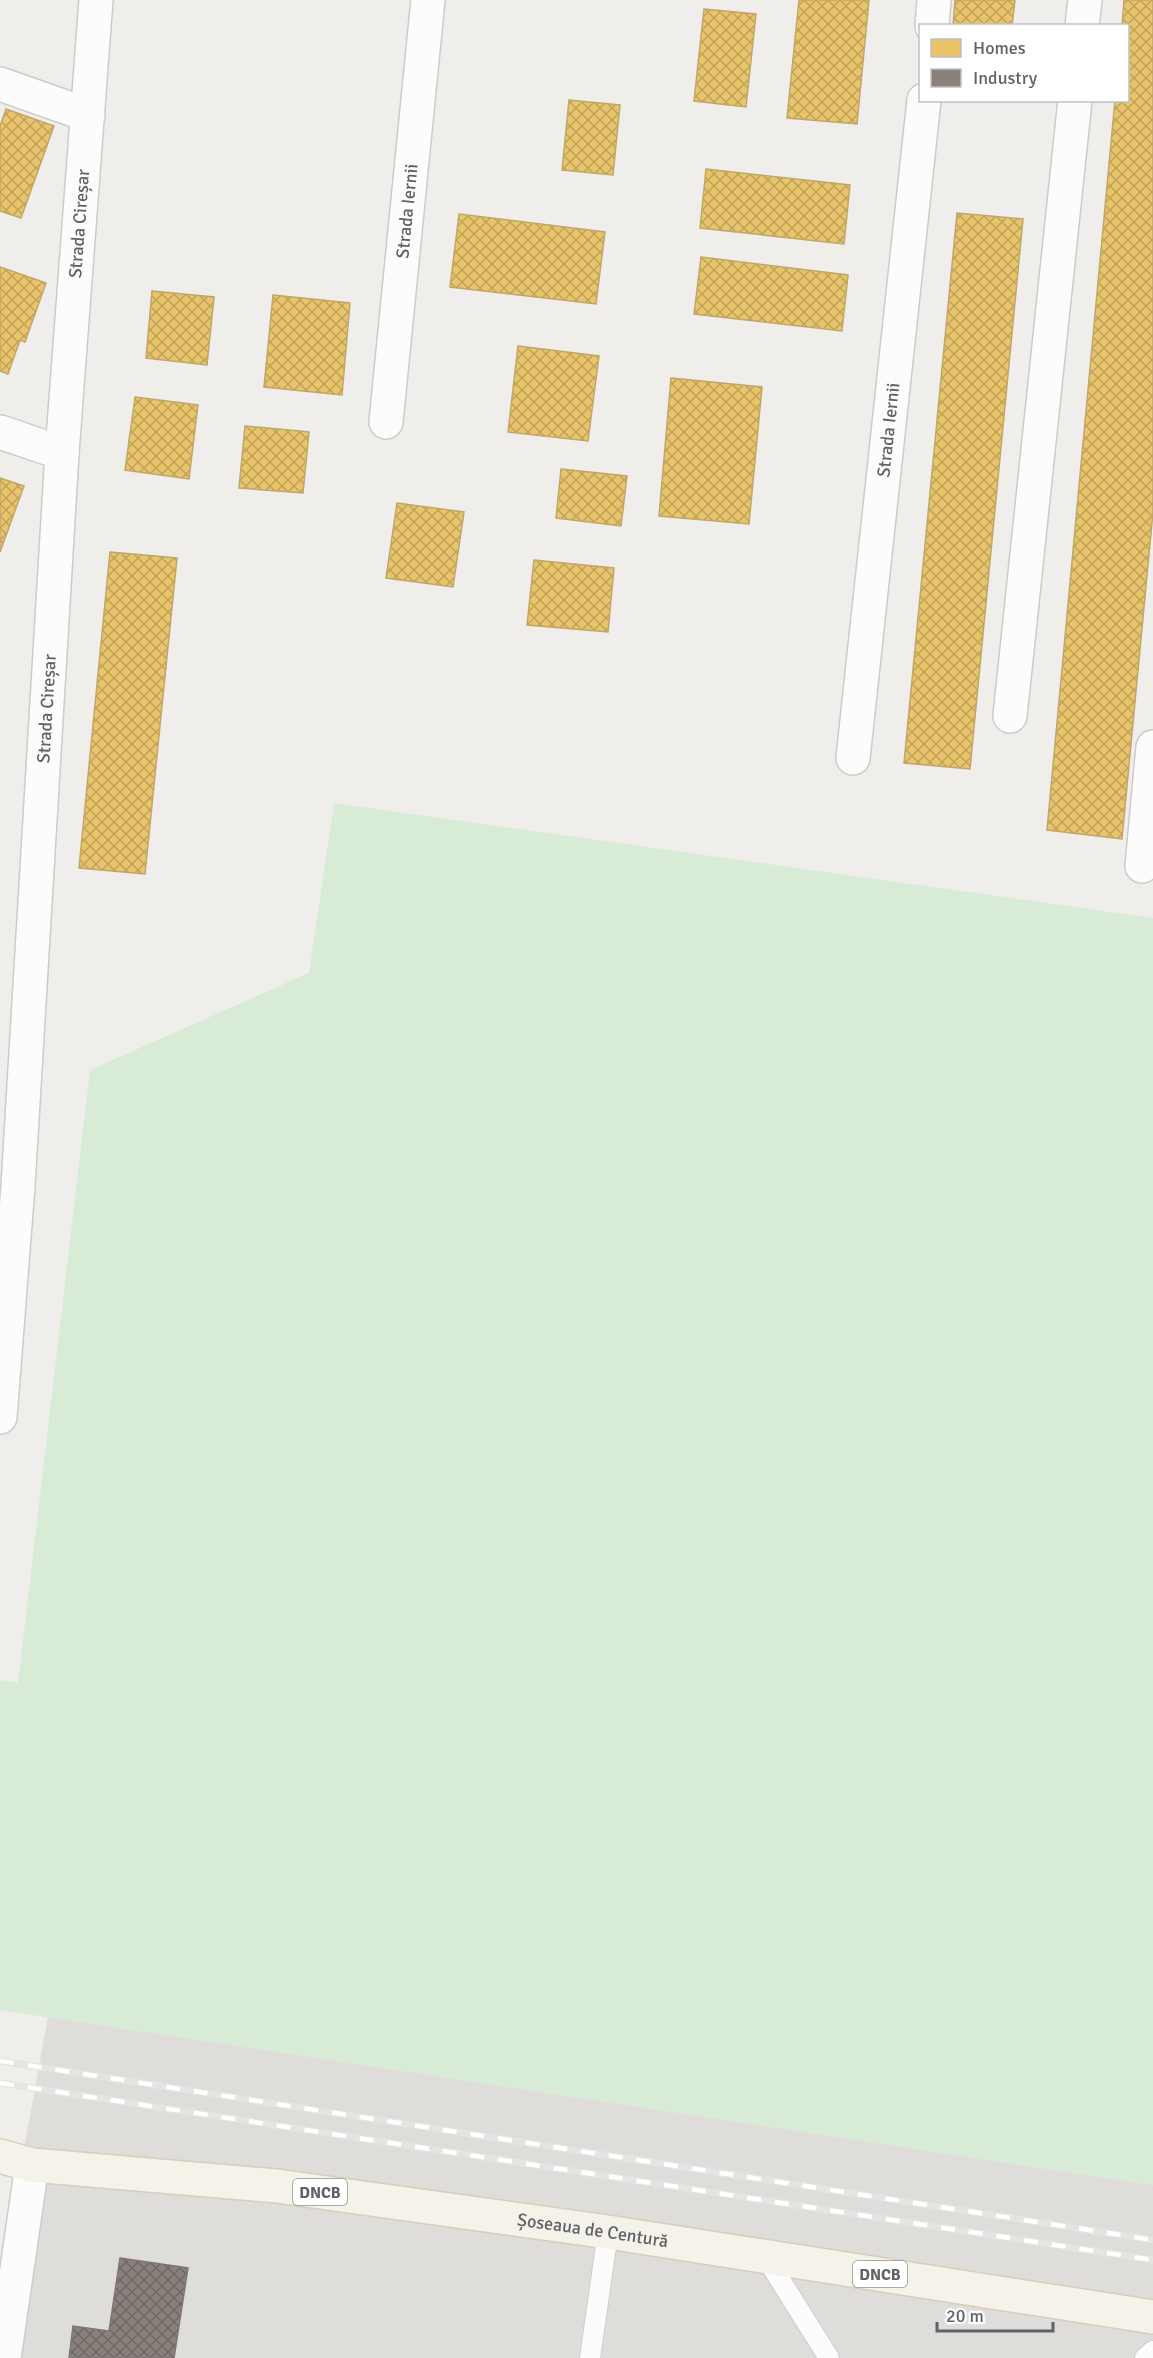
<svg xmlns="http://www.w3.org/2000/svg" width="1153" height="2358" viewBox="0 0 1153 2358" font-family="Signika,sans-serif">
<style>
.industrial{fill:#dfddda}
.green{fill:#d8ebd6}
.homes{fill:url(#homes-cross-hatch);stroke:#c0a769;stroke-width:1.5}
.industry{fill:url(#industry-cross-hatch);stroke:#7d7876;stroke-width:1.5}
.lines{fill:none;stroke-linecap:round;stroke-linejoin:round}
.lane-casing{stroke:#cbcccc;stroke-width:22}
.street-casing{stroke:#cbcccc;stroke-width:36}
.primary-casing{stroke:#d7ceb8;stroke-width:36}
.lane{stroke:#fdfcfc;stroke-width:20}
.street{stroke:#fdfcfc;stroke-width:33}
.primary{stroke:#f4f2e9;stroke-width:33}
.rail-casing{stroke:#e4e4e4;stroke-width:7}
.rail{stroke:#fff;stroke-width:4.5;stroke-dasharray:14;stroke-linecap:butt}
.labels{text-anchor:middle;stroke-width:6;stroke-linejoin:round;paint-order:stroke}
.shield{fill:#fff;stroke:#8f9295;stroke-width:1.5}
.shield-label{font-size:16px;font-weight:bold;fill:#5f6368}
.street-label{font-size:18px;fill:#5f6368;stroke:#fff}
</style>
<defs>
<pattern id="homes-cross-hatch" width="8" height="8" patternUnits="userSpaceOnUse" patternTransform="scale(1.5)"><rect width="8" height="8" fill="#e9c46a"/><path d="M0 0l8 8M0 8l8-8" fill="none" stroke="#c0a35b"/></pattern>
<pattern id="industry-cross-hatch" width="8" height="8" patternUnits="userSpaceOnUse" patternTransform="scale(1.5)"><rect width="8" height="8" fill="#8a817c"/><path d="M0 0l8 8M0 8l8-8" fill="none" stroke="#6e6865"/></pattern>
</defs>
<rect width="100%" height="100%" fill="#efeeea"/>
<polygon class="industrial" points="48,2017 1153,2185 1153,2358 0,2358 0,2279"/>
<polygon class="green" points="334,803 1153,918 1153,2185 0,2010 0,1680 18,1683 90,1070 309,973"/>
<g class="homes">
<polygon points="799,0 869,0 857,124 787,118"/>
<polygon points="955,0 1015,0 1012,26 953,26"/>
<polygon points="1124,0 1153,0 1153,512 1122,839 1047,830 1115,100 1128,100 1128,26 1122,26"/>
<polygon points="704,9 756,14 746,107 694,101"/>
<polygon points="569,100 620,105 613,175 562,170"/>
<polygon points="6,109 54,126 21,218 0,211 0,126"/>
<polygon points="706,169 850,185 844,244 700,228"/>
<polygon points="957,213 1023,219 970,769 904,763"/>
<polygon points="459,214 605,232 596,304 450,287"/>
<polygon points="701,257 848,275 842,331 694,314"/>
<polygon points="0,267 46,283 25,342 20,340 8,374 0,371"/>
<polygon points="152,291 214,297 207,365 146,358"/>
<polygon points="273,295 350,303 342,395 264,387"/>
<polygon points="518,346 599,356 588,441 508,432"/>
<polygon points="671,378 762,387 749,524 659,516"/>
<polygon points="135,397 198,405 189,479 125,470"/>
<polygon points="245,426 309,432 303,493 239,488"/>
<polygon points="561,469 627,476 621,526 556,518"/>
<polygon points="0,478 24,486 0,552"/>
<polygon points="397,503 464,512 453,587 386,578"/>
<polygon points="110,552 177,558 145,874 79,868"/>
<polygon points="534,560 614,568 608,632 527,625"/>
</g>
<polygon class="industry" points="120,2258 188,2268 174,2358 69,2358 73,2326 109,2331"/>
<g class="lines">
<g class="lane-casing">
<g id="lane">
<polyline points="765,2256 829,2358"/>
<polyline points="590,2358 608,2232"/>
<polyline points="1145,2358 1153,2351"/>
</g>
</g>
<g class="street-casing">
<g id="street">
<polyline points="932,26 934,0"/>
<polyline points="1082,26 1085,0"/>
<polyline points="0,84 88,115"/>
<path id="s1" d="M386,422L428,0"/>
<polyline points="0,432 62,453"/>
<polyline points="1010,716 1075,100"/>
<path id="s2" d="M853,758L924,100"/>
<polyline points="1142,866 1153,747"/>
<path id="s3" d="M0,1417L18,1186L62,453L96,0"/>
<polyline points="4,2358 32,2165"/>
</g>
</g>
<g class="primary-casing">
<g id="primary">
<path id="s4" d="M0,2156L32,2165L277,2186L608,2232L1153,2317"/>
</g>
</g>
<use href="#lane" class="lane"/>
<use href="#street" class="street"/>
<use href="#primary" class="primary"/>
<g class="rail-casing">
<g id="rail">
<polyline points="0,2061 1153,2240"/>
<polyline points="0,2083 1153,2260"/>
</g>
</g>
<use href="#rail" class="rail"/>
</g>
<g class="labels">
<g class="shield">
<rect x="293" y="2179" width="54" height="26" rx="4.5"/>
<rect x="853" y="2261" width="54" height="26" rx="4.5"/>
</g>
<g class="shield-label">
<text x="320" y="2198">DNCB</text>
<text x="880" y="2280">DNCB</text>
</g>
<g class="street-label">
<text dy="6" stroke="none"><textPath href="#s1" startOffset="212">Strada Iernii</textPath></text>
<text dy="6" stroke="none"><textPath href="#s3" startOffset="1196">Strada Cireșar</textPath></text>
<text dy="6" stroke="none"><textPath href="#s2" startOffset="330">Strada Iernii</textPath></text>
<text dy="6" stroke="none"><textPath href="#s3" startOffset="710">Strada Cireșar</textPath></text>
<text dy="6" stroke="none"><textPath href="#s4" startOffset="598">Șoseaua de Centură</textPath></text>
</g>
</g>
<rect x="919" y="24" width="210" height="78" fill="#ffffff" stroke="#bfc1c3" stroke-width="1.5"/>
<rect x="931" y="39" width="30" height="18" fill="#e9c46a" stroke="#bfc1c3" stroke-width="1.5"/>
<text x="973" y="54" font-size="18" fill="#5f6368">Homes</text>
<rect x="931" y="69" width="30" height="18" fill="#8a817c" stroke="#bfc1c3" stroke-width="1.5"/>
<text x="973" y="84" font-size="18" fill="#5f6368">Industry</text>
<path d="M937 2322v9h116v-9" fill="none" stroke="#5f6368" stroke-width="3"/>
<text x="946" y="2322" font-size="18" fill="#5f6368" stroke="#ffffff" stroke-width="4.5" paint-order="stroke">20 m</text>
</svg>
